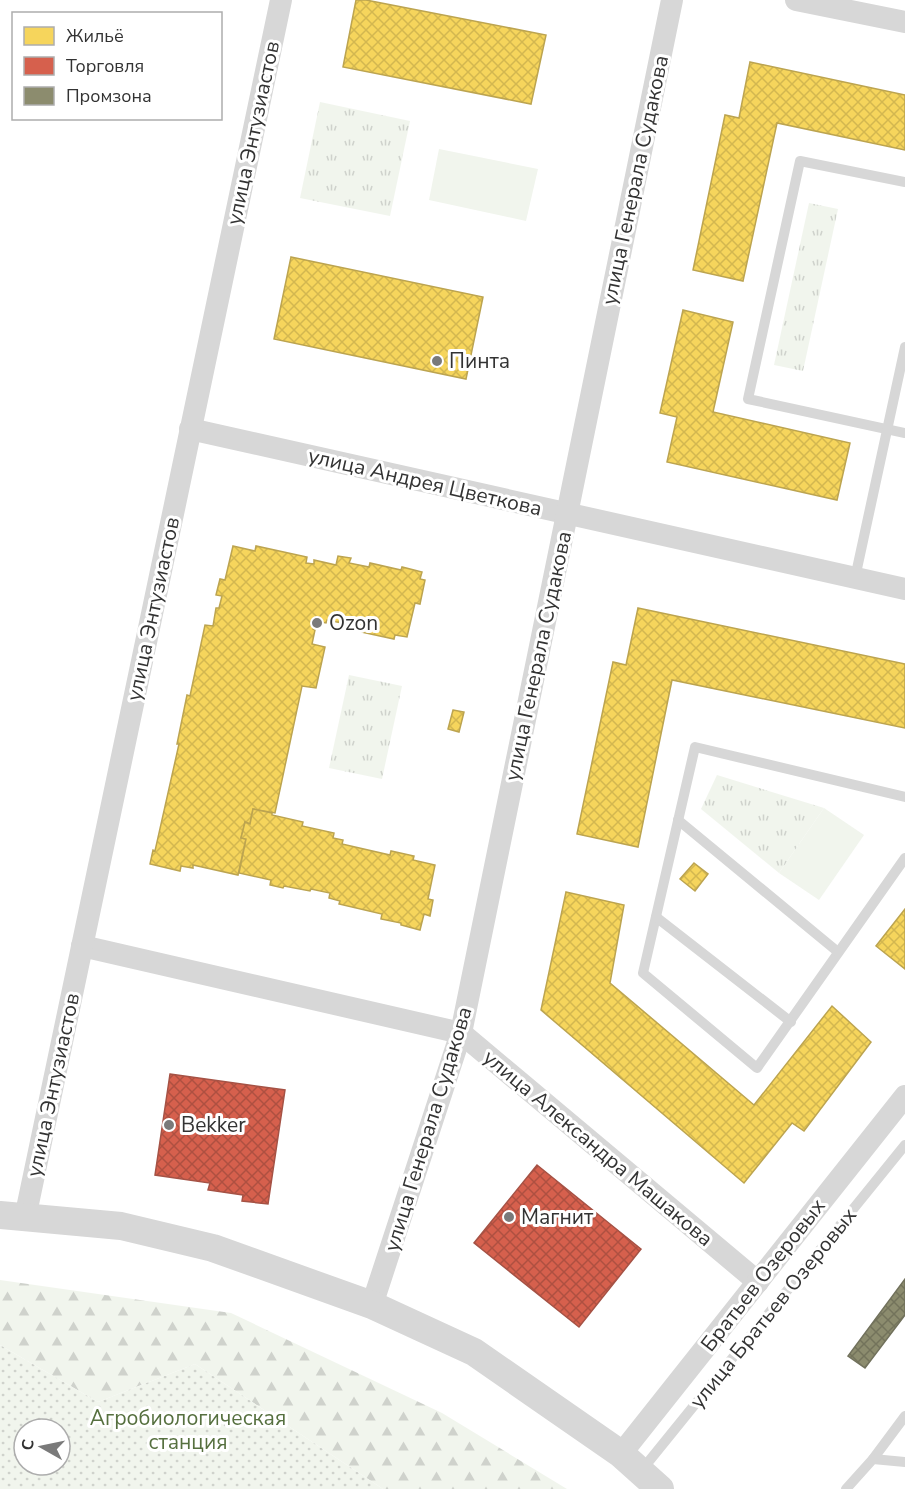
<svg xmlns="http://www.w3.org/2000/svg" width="905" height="1489" viewBox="0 0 905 1489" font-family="'Nunito Sans',sans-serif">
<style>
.grass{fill:#f1f5ed}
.forest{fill:url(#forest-firs)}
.park{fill:url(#park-tufts)}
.garden{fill:url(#garden-dots);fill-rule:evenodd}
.homes{fill:url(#homes-cross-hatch);stroke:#bca450;stroke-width:1.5}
.shops{fill:url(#shops-cross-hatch);stroke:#a55245;stroke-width:1.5}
.industry{fill:url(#industry-cross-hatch);stroke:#71715c;stroke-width:1.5}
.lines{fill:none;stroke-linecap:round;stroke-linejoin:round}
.service{stroke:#d7d7d7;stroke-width:10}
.minor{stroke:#d7d7d7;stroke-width:22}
.tertiary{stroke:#d7d7d7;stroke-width:28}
.poi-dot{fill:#7a7a7a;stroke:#fff;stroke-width:2}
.labels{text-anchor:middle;stroke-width:6;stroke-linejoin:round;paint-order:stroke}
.street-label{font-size:21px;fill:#333;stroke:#fff}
.poi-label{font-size:21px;fill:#333;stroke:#fff;text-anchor:start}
.park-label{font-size:21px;fill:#56703f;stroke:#fff}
</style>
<defs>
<pattern id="forest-firs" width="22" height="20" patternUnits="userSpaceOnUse" patternTransform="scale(1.5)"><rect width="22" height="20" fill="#f1f5ed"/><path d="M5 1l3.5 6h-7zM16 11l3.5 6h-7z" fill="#cfd2cc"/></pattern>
<pattern id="park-tufts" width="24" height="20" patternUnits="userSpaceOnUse" patternTransform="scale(1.5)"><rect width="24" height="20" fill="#f1f5ed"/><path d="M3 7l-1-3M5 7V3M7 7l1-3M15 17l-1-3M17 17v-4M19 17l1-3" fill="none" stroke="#cfd2cc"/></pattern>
<pattern id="garden-dots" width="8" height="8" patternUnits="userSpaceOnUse" patternTransform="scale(1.5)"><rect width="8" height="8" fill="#f1f5ed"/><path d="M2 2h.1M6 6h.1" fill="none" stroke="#cfd2cc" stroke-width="1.8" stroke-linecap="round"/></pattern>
<pattern id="homes-cross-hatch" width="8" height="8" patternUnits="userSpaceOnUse" patternTransform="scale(1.5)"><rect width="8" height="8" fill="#f6d55c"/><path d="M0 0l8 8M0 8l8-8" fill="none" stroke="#d3b750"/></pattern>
<pattern id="shops-cross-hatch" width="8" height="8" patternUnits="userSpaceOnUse" patternTransform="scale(1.5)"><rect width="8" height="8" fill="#d6604d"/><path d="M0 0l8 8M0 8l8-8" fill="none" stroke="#ae5041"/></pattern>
<pattern id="industry-cross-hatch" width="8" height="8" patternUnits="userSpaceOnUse" patternTransform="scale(1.5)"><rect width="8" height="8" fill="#8c8c6e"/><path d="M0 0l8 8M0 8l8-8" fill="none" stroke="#73735b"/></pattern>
</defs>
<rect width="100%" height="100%" fill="#fff"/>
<g class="grass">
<polygon points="439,149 538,169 526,221 429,200"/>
<polygon points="824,808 864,835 819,900 779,873"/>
</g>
<polygon class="forest" points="0,1280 231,1313 442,1413 567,1489 383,1489 195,1364 98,1402 0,1345"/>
<g class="park">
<polygon points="320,102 410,121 390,216 300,198"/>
<polygon points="809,203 838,209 803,371 774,365"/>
<polygon points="349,675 402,686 382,779 329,768"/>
<polygon points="717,775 824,808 779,873 701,809"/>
</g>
<path class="garden" d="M0,1345L98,1402L195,1364L383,1489H0ZM24,1429H60V1465H24Z"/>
<g class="homes">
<polygon points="356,0 366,0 546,35 531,104 343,67"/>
<polygon points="750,62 905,95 905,150 777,123 743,281 693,270 725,115 739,118"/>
<polygon points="291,257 483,297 466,379 274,339"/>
<polygon points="683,310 733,322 713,412 850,443 837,500 667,462 677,417 660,413"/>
<polygon points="233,546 255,551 256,546 307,557 306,563 314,564 314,560 336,565 338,556 351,558 349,563 369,567 370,563 401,570 402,567 422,572 420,579 425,580 420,604 415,603 407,637 395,635 394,639 361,632 362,627 327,620 326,623 315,621 313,629 315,630 312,644 325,647 316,688 302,686 275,813 253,809 250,824 245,822 241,838 246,839 238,875 193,865 193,868 181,866 180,871 150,864 153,850 155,851 179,744 177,744 187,695 190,696 205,625 213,626 216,608 219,608 222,596 216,595 220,579 225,580"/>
<polygon points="638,608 905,664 905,728 672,680 638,847 577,834 613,662 626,665"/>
<polygon points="453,710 464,712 459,732 448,729"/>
<polygon points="253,809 272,813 272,815 303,822 302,826 334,833 333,838 343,840 342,844 390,855 391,851 414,856 413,860 435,865 428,899 433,900 430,916 424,914 420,930 401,925 401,923 381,919 382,914 339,904 340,901 329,898 330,893 311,889 310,891 284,886 283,888 270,885 271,880 239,873 246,839 241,838 245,822 250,824"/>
<polygon points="694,863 708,874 695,891 680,879"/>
<polygon points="566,892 624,905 610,983 754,1105 832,1006 871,1042 804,1131 792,1123 744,1183 541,1010"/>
<polygon points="905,909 905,969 876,946"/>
</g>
<g class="shops">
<polygon points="170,1074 285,1090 268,1204 242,1201 243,1195 208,1190 210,1183 155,1175"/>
<polygon points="537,1165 641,1249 579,1327 474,1243"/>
</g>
<polygon class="industry" points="905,1279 905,1315 865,1368 848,1356"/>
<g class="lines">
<g class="service">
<polyline points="905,182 800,161 748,399 905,433"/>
<polyline points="855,578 905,347"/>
<polyline points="905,797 695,747 643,973 757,1068 905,858"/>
<polyline points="678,820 838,952"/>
<polyline points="656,917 791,1022"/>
<polyline points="873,1459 905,1416"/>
<polyline points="641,1471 905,1145"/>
<polyline points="846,1489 873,1459 905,1462"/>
</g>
<g class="minor">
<polyline points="796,0 905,22"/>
<polyline points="190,429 905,589"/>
<polyline points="82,946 461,1033 758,1282"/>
<polyline points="25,1218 281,0"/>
<polyline points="372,1305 461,1033 672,0"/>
<polyline points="621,1454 905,1096"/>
</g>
<polyline class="tertiary" points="0,1215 121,1226 213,1248 372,1305 474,1352 621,1454 660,1489"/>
</g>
<g class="poi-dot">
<circle cx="437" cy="361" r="6"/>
<circle cx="317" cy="623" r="6"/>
<circle cx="169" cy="1125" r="6"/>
<circle cx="509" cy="1217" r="6"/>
</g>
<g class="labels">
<g class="street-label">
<text transform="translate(253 133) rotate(-78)" y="7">улица Энтузиастов</text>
<text transform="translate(635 180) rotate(-78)" y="7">улица Генерала Судакова</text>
<text transform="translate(425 482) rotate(13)" y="7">улица Андрея Цветкова</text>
<text transform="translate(153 609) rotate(-78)" y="7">улица Энтузиастов</text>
<text transform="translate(538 656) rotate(-78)" y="7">улица Генерала Судакова</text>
<text transform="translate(53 1085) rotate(-78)" y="7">улица Энтузиастов</text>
<text transform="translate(428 1129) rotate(-73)" y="7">улица Генерала Судакова</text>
<text transform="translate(598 1148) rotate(40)" y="7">улица Александра Машакова</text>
<text transform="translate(763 1275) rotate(-52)" y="7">Братьев Озеровых</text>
<text transform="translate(773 1308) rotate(-51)" y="7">улица Братьев Озеровых</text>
</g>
<g class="poi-label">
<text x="449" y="368">Пинта</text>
<text x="329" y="630">Ozon</text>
<text x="181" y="1132">Bekker</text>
<text x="521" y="1224">Магнит</text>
</g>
<g class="park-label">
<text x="188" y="1425">Агробиологическая<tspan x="188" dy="24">станция</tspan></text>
</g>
</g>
<rect x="12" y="12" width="210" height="108" fill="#ffffff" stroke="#adadad" stroke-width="1.5"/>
<rect x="24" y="27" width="30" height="18" fill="#f6d55c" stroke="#adadad" stroke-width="1.5"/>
<text x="66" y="42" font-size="18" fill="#333333">Жильё</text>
<rect x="24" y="57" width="30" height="18" fill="#d6604d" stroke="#adadad" stroke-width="1.5"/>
<text x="66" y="72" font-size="18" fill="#333333">Торговля</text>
<rect x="24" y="87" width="30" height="18" fill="#8c8c6e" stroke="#adadad" stroke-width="1.5"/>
<text x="66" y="102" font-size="18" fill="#333333">Промзона</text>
<g transform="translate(42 1447) rotate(279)"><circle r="28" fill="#ffffff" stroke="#adadad" stroke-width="1.5"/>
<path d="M0-4.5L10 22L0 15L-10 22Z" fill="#7a7a7a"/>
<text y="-9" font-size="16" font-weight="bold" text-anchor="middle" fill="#333333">С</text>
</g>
</svg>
